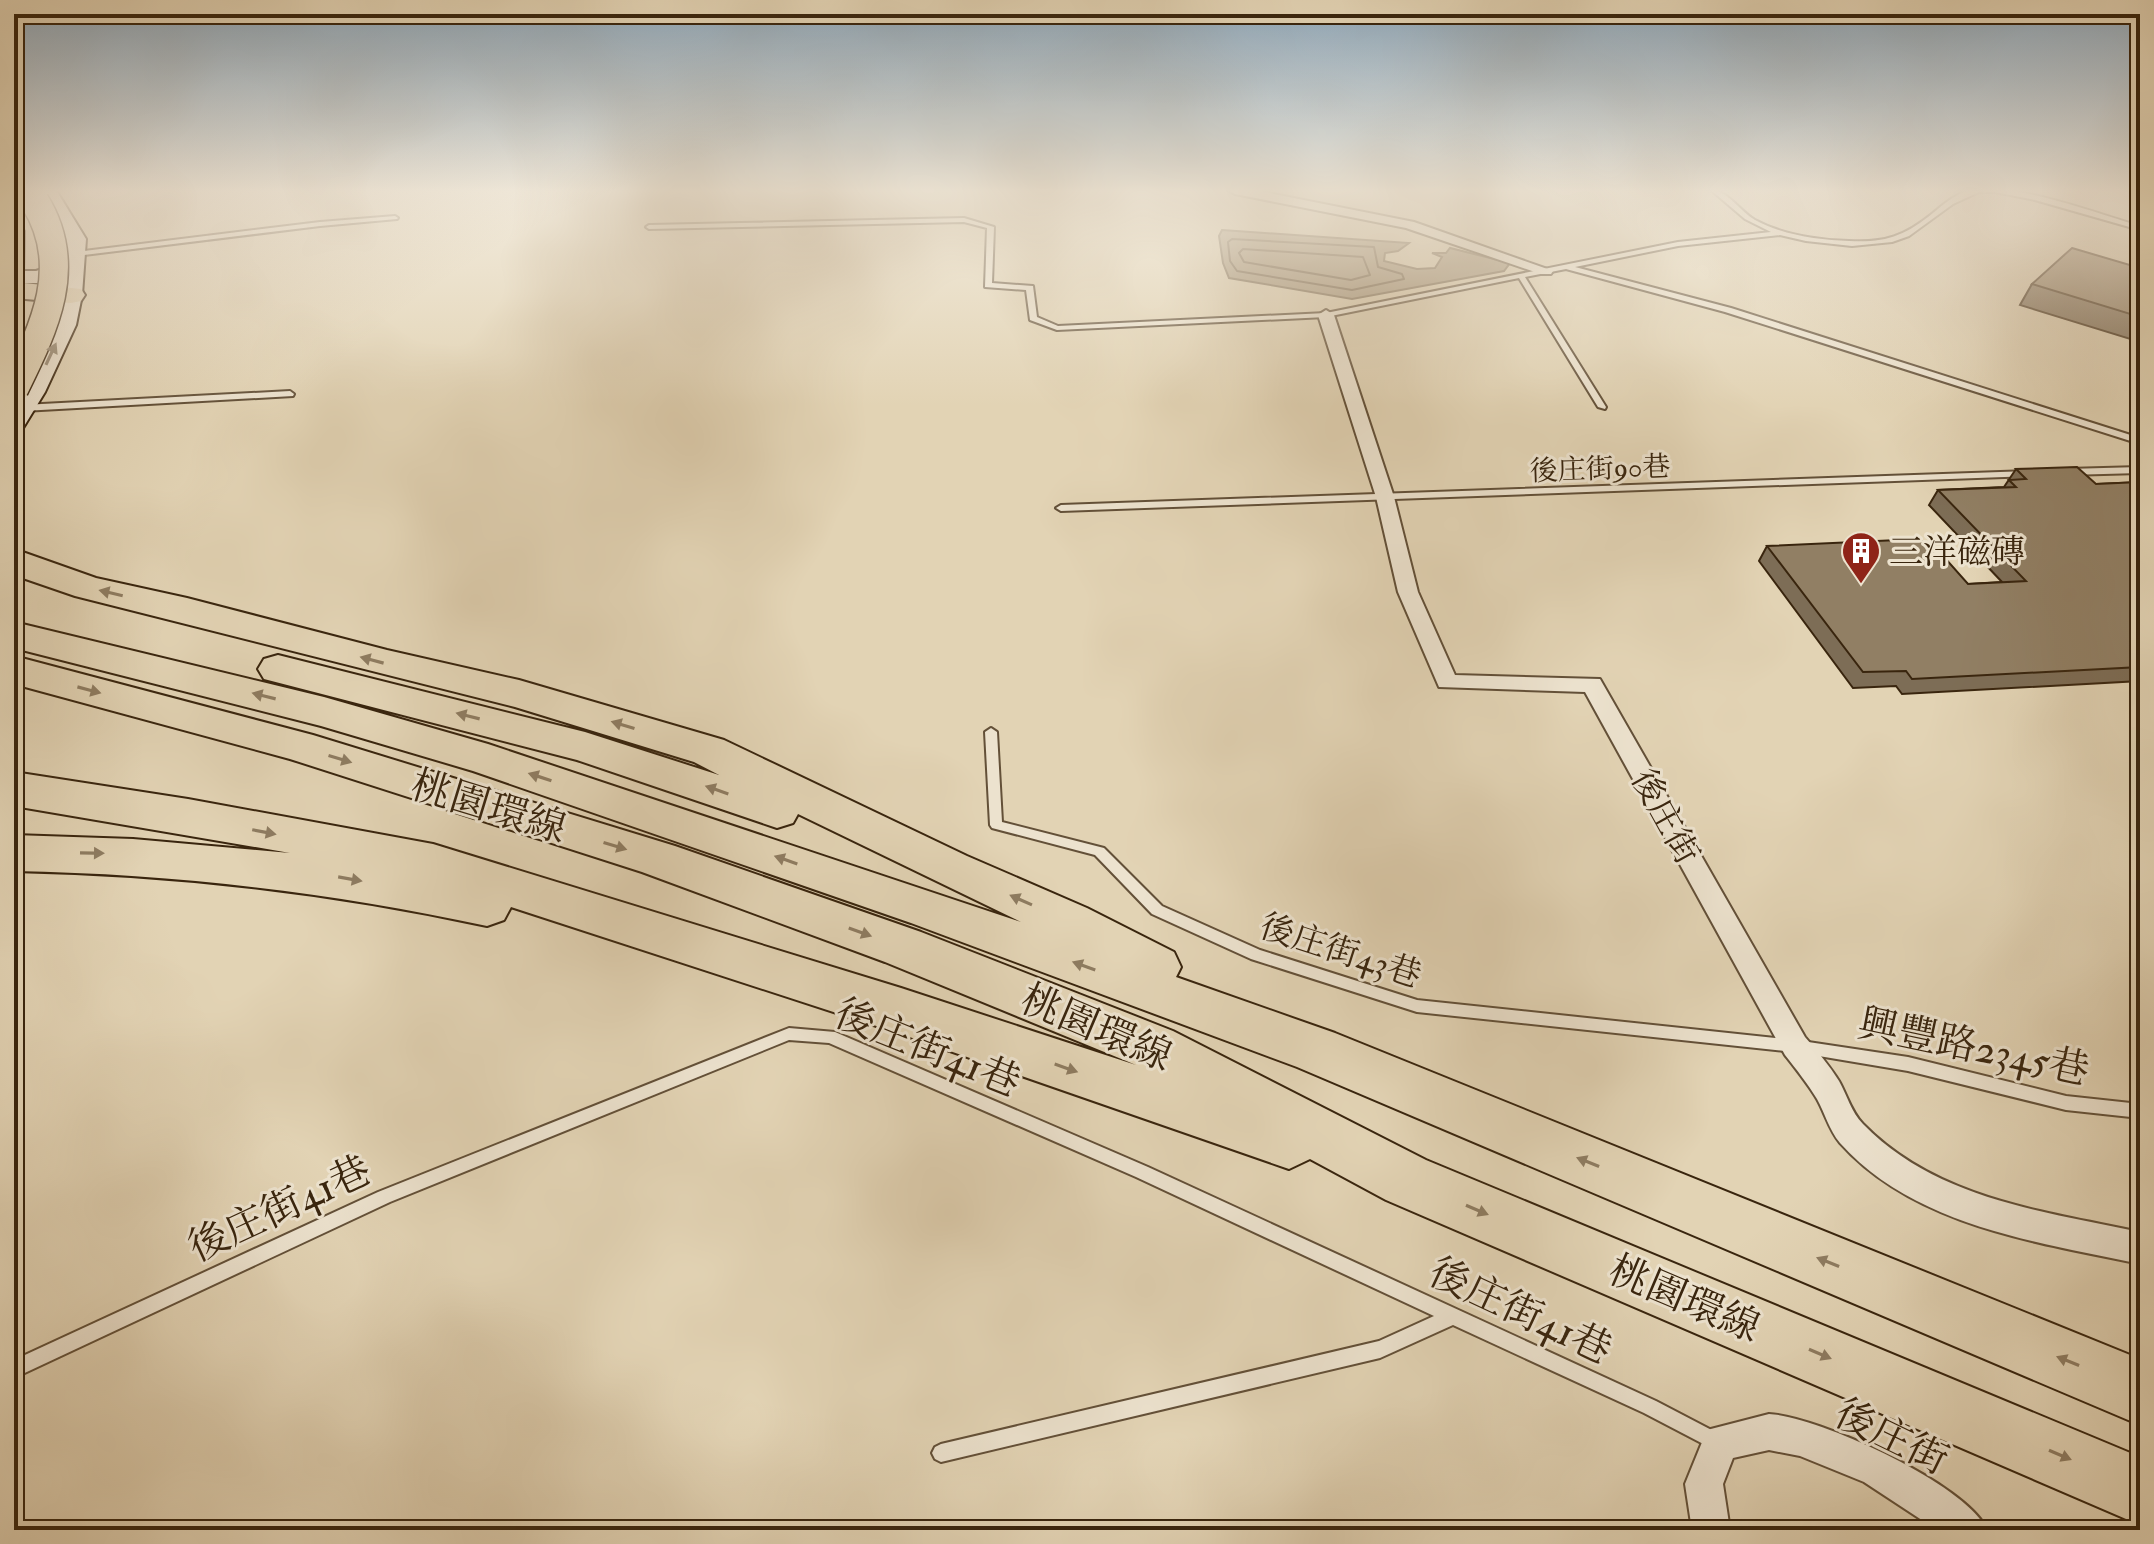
<svg xmlns="http://www.w3.org/2000/svg" width="2154" height="1544" viewBox="0 0 2154 1544" font-family="'IM FELL Double Pica','Noto Serif TC',serif">
<style>
.water{fill:#a9987c;stroke:#7c6a50;stroke-width:2}
.lines{fill:none;stroke-linecap:round;stroke-linejoin:round}
.shore{stroke:#715e45;stroke-width:2}
.lane-casing{stroke:#635038;stroke-width:4}
.street-casing{stroke:#635038;stroke-width:4}
.secondary-casing{stroke:#39250e;stroke-width:4}
.highway-casing{stroke:#39250e;stroke-width:4}
.lane{fill:#ece2ce;fill-rule:evenodd}
.street{fill:#ece2ce;fill-rule:evenodd}
.secondary{fill:#ece2ce;fill-rule:evenodd}
.highway{fill:#e2d3b4;fill-rule:evenodd}
.highway-bridge-casing{stroke:#39250e;stroke-width:31;stroke-linecap:butt}
.highway-bridge{stroke:#e2d3b4;stroke-width:28}
.wall{fill:#7d6d56;stroke:#39250e;stroke-width:2}
.building{fill:#917f64;stroke:#39250e;stroke-width:2}
.oneway{fill:#92846e}
.oneway2{fill:#8e7c61}
.labels{text-anchor:middle;stroke-width:6;stroke-linejoin:round;paint-order:stroke}
.far-street-label{font-size:28px;fill:#39250e;stroke:#ece2ce}
.poi-label{font-size:34px;fill:#39250e;stroke:#ece2ce;text-anchor:start}
.street-label{font-size:34px;fill:#39250e;stroke:#ece2ce}
.near-street-label{font-size:40px;fill:#39250e;stroke:#ece2ce}
</style>
<rect width="100%" height="100%" fill="#e2d3b4"/>
<filter id="stains"><feTurbulence type="fractalNoise" baseFrequency=".0025" numOctaves="4"/><feColorMatrix values="0 0 0 0 .2 0 0 0 0 .09 0 0 0 0 .02 0 0 0 .5 -.17"/></filter>
<radialGradient id="worn" r=".72"><stop offset=".6" stop-color="#630" stop-opacity="0"/><stop offset="1" stop-color="#630" stop-opacity=".3"/></radialGradient>
<polygon class="water" points="1222,230 1409,243 1398,251 1385,253 1384,261 1417,269 1435,268 1442,257 1432,253 1446,253 1450,248 1510,263 1504,271 1352,299 1229,278 1223,263 1219,236"/>
<g class="lines">
<g class="shore">
<polygon points="1232,239 1374,247 1378,267 1402,274 1404,279 1352,290 1237,271 1230,261 1228,242"/>
<polygon points="1243,249 1363,257 1370,275 1351,280 1244,262 1239,253"/>
</g>
<g class="lane-casing">
<g id="lane">
<path d="M1711,190C1727,190 1741,212 1755,220C1783,235 1818,240 1849,241C1885,243 1905,236 1933,213C1943,205 1955,194 1968,191C2010,180 2097,214 2140,226V230L2035,200L1995,192H1979L1953,204L1909,236L1892,242L1852,246L1806,241L1780,235L1678,246L1575,267L1731,308L2140,438V444L1725,312L1566,269L1525,277L1606,407L1605,409L1598,407L1519,278L1326,317L1057,330L1030,320L1026,290L985,287L987,228L964,222L649,229L646,227L649,225L964,218L994,227L992,283L1033,286L1037,317L1058,326L1326,313L1678,242L1771,232L1745,219Z"/>
<polygon points="395,216 398,218 397,219 320,226 76,256 72,254 76,252 320,222"/>
<polygon points="290,391 294,394 293,396 23,411 19,408 23,405"/>
<polygon points="2140,467 2140,473 2067,475 2062,472 2067,469"/>
<polygon points="2029,471 2034,474 2032,476 1061,511 1056,508 1061,505"/>
<polygon points="991,728 997,732 1002,822 1104,848 1162,906 1260,950 1417,1000 1795,1040 1908,1057 2066,1096 2140,1104 2140,1118 2066,1110 1908,1071 1795,1052 1417,1012 1251,959 1152,914 1095,855 992,828 990,825 985,732"/>
<polygon points="789,1028 835,1032 1148,1167 1656,1401 1723,1436 1726,1442 1723,1448 1717,1451 1711,1448 1644,1413 1453,1325 1380,1358 941,1462 935,1459 932,1453 935,1447 941,1444 1379,1341 1434,1316 1136,1177 829,1043 789,1040 390,1202 14,1378 14,1360 378,1192"/>
</g>
</g>
<g class="street-casing">
<g id="street">
<polygon points="1228,190 1254,190 1414,222 1553,271 1551,274 1541,274 1406,228 1235,194"/>
<path d="M1326,310L1334,315L1394,497L1418,592L1455,675L1600,679L1805,1037C1817,1051 1829,1065 1839,1081C1847,1095 1851,1112 1863,1124C1936,1199 2042,1211 2140,1232V1264C2037,1242 1914,1226 1840,1143C1829,1130 1825,1113 1817,1099C1808,1084 1796,1069 1785,1055L1585,692L1439,687L1398,592L1376,497L1318,315Z"/>
<path d="M1769,1414C1818,1416 1968,1485 1987,1530H1937L1864,1482L1800,1456L1769,1450L1733,1458L1723,1484L1730,1530H1692L1685,1484L1707,1430Z"/>
</g>
</g>
<g class="secondary-casing">
<polygon id="secondary" points="38,190 56,190 86,239 82,295 76,325 45,392 23,428 14,430 14,403 54,325 62,276 38,283 14,283 14,225 24,231 23,271 36,271 64,262 66,239"/>
</g>
<g class="highway-casing">
<g id="highway">
<polygon points="14,282 81,289 85,295 81,301 71,303 14,298"/>
<polygon points="14,549 96,578 187,598 387,650 519,680 724,740 967,856 1087,908 1174,952 1181,967 1176,977 1335,1033 2140,1359 2140,1425 1297,1067 911,923 473,771 321,726 14,648 14,622 324,697 488,744 1021,922 798,814 793,823 777,828 577,760 264,679 258,669 264,659 278,655 585,732 719,775 694,762 515,707 75,596 14,575"/>
<path d="M14,656L313,735L675,846L921,932L1173,1031L1426,1160L2140,1457V1525L1386,1200L1310,1159L1289,1169L901,1034L511,907L504,920L487,926C330,892 174,874 14,871V835L133,839L290,853L14,806V772L188,799L433,844L901,988L1136,1065L885,962L642,872L290,759L14,684Z"/>
</g>
</g>
<use href="#lane" class="lane"/>
<use href="#street" class="street"/>
<use href="#secondary" class="secondary"/>
<use href="#highway" class="highway"/>
<g class="highway-bridge-casing">
<path id="highway-bridge" d="M14,389C44,328 75,266 35,202"/>
</g>
<use href="#highway-bridge" class="highway-bridge"/>
</g>
<g class="wall">
<polygon points="2140,268 2140,342 2020,305 2032,284"/>
<polygon points="2016,469 2096,484 2140,482 2140,681 1902,694 1896,686 1853,688 1759,561 1767,546 1938,559 1968,584 2002,582 1929,505 1938,490 2004,487"/>
</g>
<g class="building">
<polygon points="2072,248 2140,268 2140,317 2032,284"/>
<polygon points="2077,467 2096,484 2140,482 2140,667 1912,679 1906,671 1863,672 1767,546 1920,539 1938,559 1945,558 1968,584 2026,581 1938,490 2016,487 2009,480 2026,479 2016,469"/>
</g>
<defs><path id="oneway-solid" d="M-6-.8H1V-3.2L6.5 0L1 3.2V.8H-6Z" transform="scale(2)"/></defs>
<use class="oneway" href="#oneway-solid" transform="translate(51 354) rotate(-65)"/>
<g class="oneway2">
<use href="#oneway-solid" transform="translate(111 593) rotate(-167)"/>
<use href="#oneway-solid" transform="translate(372 660) rotate(-165)"/>
<use href="#oneway-solid" transform="translate(89 690) rotate(15)"/>
<use href="#oneway-solid" transform="translate(264 696) rotate(-166)"/>
<use href="#oneway-solid" transform="translate(468 716) rotate(-166)"/>
<use href="#oneway-solid" transform="translate(623 725) rotate(-163)"/>
<use href="#oneway-solid" transform="translate(340 759) rotate(17)"/>
<use href="#oneway-solid" transform="translate(540 777) rotate(-162)"/>
<use href="#oneway-solid" transform="translate(717 790) rotate(-161)"/>
<use href="#oneway-solid" transform="translate(264 832) rotate(11)"/>
<use href="#oneway-solid" transform="translate(615 846) rotate(17)"/>
<use href="#oneway-solid" transform="translate(92 853) rotate(1)"/>
<use href="#oneway-solid" transform="translate(786 860) rotate(-161)"/>
<use href="#oneway-solid" transform="translate(350 879) rotate(10)"/>
<use href="#oneway-solid" transform="translate(1021 900) rotate(-156)"/>
<use href="#oneway-solid" transform="translate(860 932) rotate(20)"/>
<use href="#oneway-solid" transform="translate(1084 966) rotate(-160)"/>
<use href="#oneway-solid" transform="translate(1066 1068) rotate(19)"/>
<use href="#oneway-solid" transform="translate(1588 1162) rotate(-158)"/>
<use href="#oneway-solid" transform="translate(1477 1210) rotate(23)"/>
<use href="#oneway-solid" transform="translate(1828 1262) rotate(-158)"/>
<use href="#oneway-solid" transform="translate(1820 1354) rotate(23)"/>
<use href="#oneway-solid" transform="translate(2068 1361) rotate(-158)"/>
<use href="#oneway-solid" transform="translate(2060 1455) rotate(23)"/>
</g>
<linearGradient id="sky" x2="0" y2="1"><stop stop-color="#8fa9bd"/><stop offset="0.47" stop-color="#f2ebdd"/><stop offset="1" stop-color="#f2ebdd" stop-opacity="0"/></linearGradient>
<rect width="2154" height="406" fill="url(#sky)"/>
<defs>
<g id="building-pin" transform="scale(2)"><path d="M0 17L-7.5 6A9.5 9.5 0 1 1 7.5 6Z" fill="#8f2418" stroke="#ece2ce"/><path d="M-4-6H4V6H1V3H-1V6H-4ZM-2.5-4.3h1.7v1.8h-1.7ZM.8-4.3h1.7v1.8H.8ZM-2.5-1h1.7V.8h-1.7ZM.8-1h1.7V.8H.8Z" fill="#fff"/></g>
</defs>
<g fill-rule="evenodd">
<use href="#building-pin" x="1861" y="551"/>
</g>
<g class="labels">
<g class="far-street-label">
<text transform="translate(1600 468) rotate(-2)" y="10">後庄街90巷</text>
</g>
<g class="poi-label">
<text x="1889" y="563">三洋磁磚</text>
</g>
<g class="street-label">
<text transform="translate(1666 816) rotate(61)" y="12">後庄街</text>
<text transform="translate(1341 950) rotate(18)" y="12">後庄街43巷</text>
</g>
<g class="near-street-label">
<text transform="translate(489 806) rotate(17)" y="14">桃園環線</text>
<text transform="translate(1097 1027) rotate(23)" y="14">桃園環線</text>
<text transform="translate(1974 1046) rotate(12)" y="14">興豐路2345巷</text>
<text transform="translate(928 1047) rotate(22)" y="14">後庄街41巷</text>
<text transform="translate(279 1208) rotate(-25)" y="14">後庄街41巷</text>
<text transform="translate(1685 1298) rotate(23)" y="14">桃園環線</text>
<text transform="translate(1521 1310) rotate(25)" y="14">後庄街41巷</text>
<text transform="translate(1892 1436) rotate(26)" y="14">後庄街</text>
</g>
</g>
<rect width="2154" height="1544" fill="none" stroke="#e2d3b4" stroke-width="48"/>
<rect x="16" y="16" width="2122" height="1512" fill="none" stroke="#39250e" stroke-width="4"/>
<rect x="24" y="24" width="2106" height="1496" fill="none" stroke="#39250e" stroke-width="2"/>
<rect width="100%" height="100%" filter="url(#stains)"/>
<rect width="100%" height="100%" fill="url(#worn)"/>
</svg>
